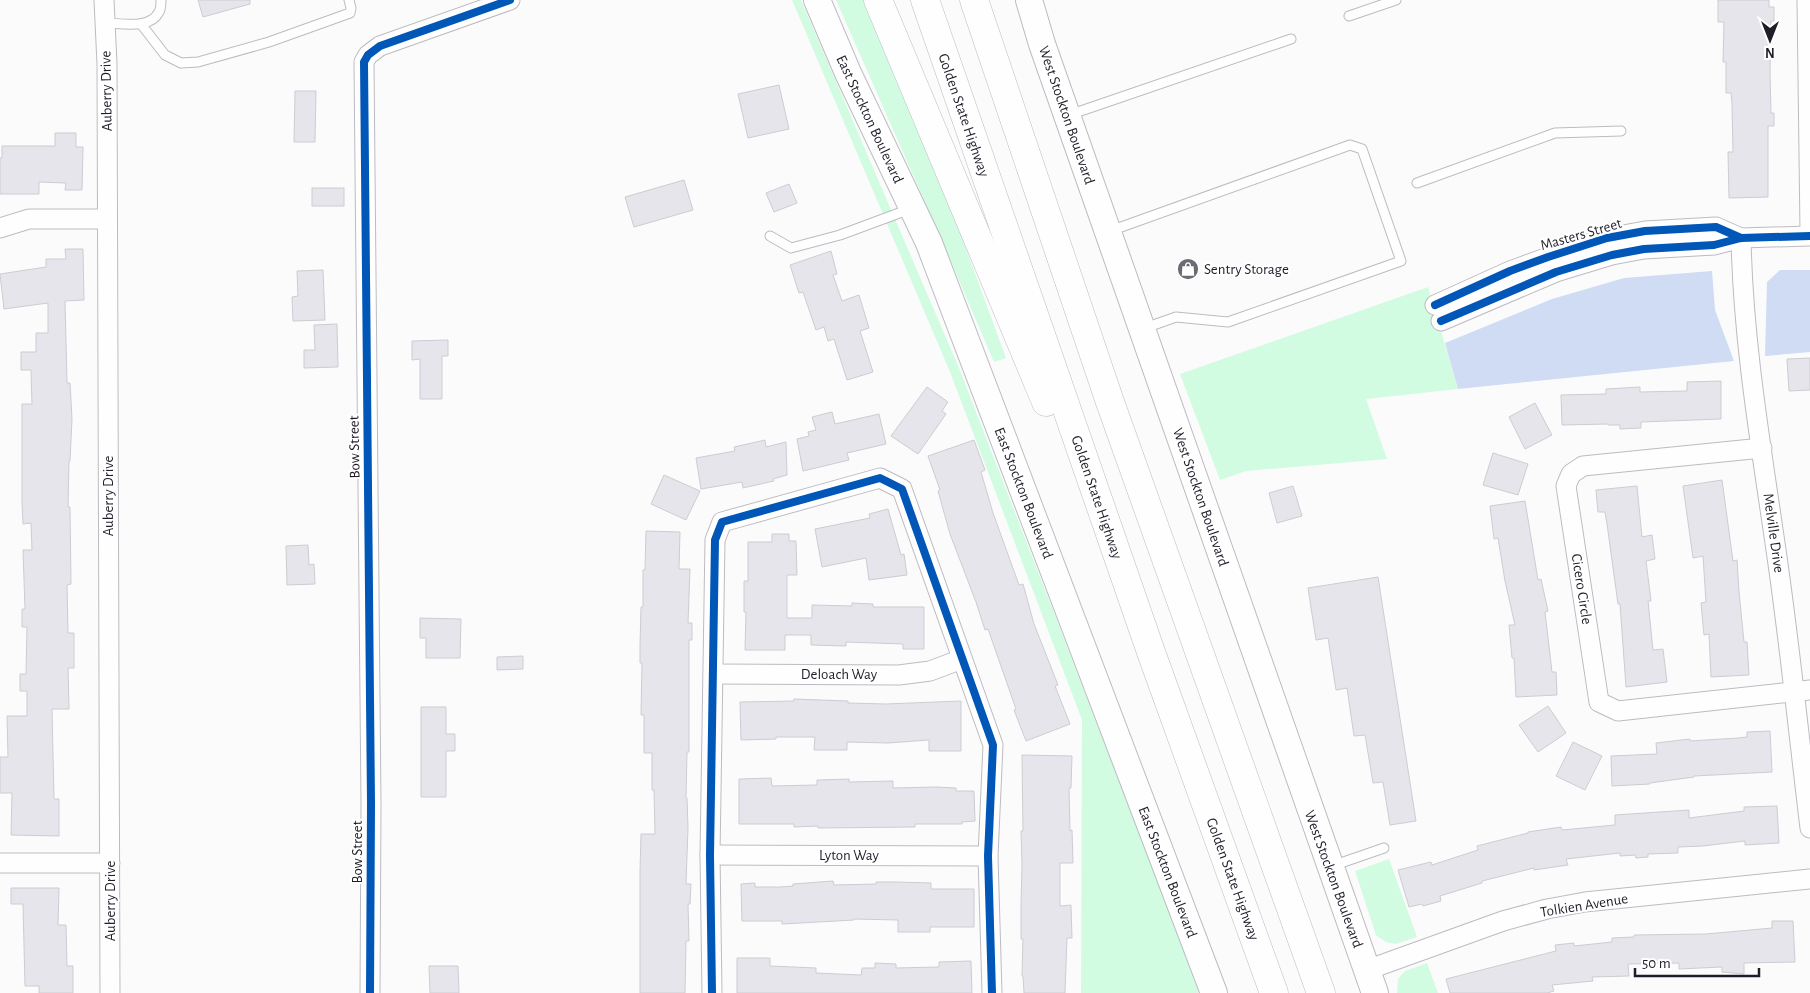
<svg xmlns="http://www.w3.org/2000/svg" width="1810" height="993" viewBox="0 0 1810 993" font-family="'Alegreya Sans',sans-serif">
<style>
.green{fill:#d1fce1}
.water{fill:#cfdcf3}
.building{fill:#e7e5ec;stroke:#cdccd2}
.lines{fill:none;stroke-linecap:round;stroke-linejoin:round}
.lane-casing{stroke:#bdbbc1;stroke-width:11}
.street-casing{stroke:#bdbbc1;stroke-width:21}
.secondary-casing{stroke:#bdbbc1;stroke-width:28}
.highway-casing{stroke:#bdbbc1;stroke-width:29}
.lane{stroke:#fefefe;stroke-width:9}
.street{stroke:#fefefe;stroke-width:19}
.secondary{stroke:#fefefe;stroke-width:26}
.highway{stroke:#fefefe;stroke-width:28}
.cycleway-casing{stroke:#fff;stroke-width:11}
.cycleway{stroke:#0057b8;stroke-width:8}
.labels{text-anchor:middle;stroke-width:4;stroke-linejoin:round;paint-order:stroke}
.street-label{font-size:15px;fill:#201d29;stroke:#fff}
.poi-label{font-size:15px;fill:#201d29;stroke:#fff;text-anchor:start}
</style>
<rect width="100%" height="100%" fill="#fbfbfb"/>
<g class="green">
<polygon points="792,0 801,0 959,368 1196,979 1199,990 1198,993 1081,993 1082,720 950,372"/>
<polygon points="836,0 870,0 911,99 1006,358 994,362 943,243"/>
<polygon points="1428,287 1458,389 1366,399 1387,459 1246,471 1220,480 1180,374"/>
<polygon points="1389,859 1417,937 1396,944 1386,942 1376,935 1355,871"/>
<polygon points="1427,963 1438,993 1397,993 1398,979 1405,971"/>
</g>
<g class="water">
<polygon points="1780,270 1810,270 1810,352 1765,356 1767,282"/>
<polygon points="1712,271 1715,310 1734,361 1458,389 1445,343 1552,299 1624,278"/>
</g>
<g class="building">
<polygon points="198,0 250,0 250,4 203,17"/>
<polygon points="1718,0 1769,0 1769,7 1774,7 1774,21 1771,21 1770,73 1771,113 1774,113 1774,126 1768,126 1768,197 1729,198 1728,152 1733,152 1732,104 1731,93 1726,93 1726,62 1723,62 1724,22 1718,22"/>
<polygon points="779,85 789,129 748,138 738,94"/>
<polygon points="295,91 316,91 315,142 294,142"/>
<polygon points="55,133 76,133 76,147 83,147 82,190 65,190 66,183 39,182 39,194 0,194 0,158 2,158 2,146 55,146"/>
<polygon points="684,180 693,210 634,227 625,197"/>
<polygon points="789,184 797,203 774,212 766,193"/>
<rect x="312" y="188" width="32" height="18"/>
<polygon points="65,249 83,249 84,300 65,301 67,383 70,383 72,419 70,461 69,461 68,507 70,507 71,584 67,585 68,633 74,633 74,668 68,668 69,709 52,709 54,799 59,799 59,836 11,835 12,793 0,793 0,757 8,757 7,716 27,716 27,691 20,691 20,674 26,674 27,627 22,627 22,609 25,609 23,550 32,550 31,523 23,524 22,502 22,404 32,404 31,370 21,370 21,352 36,352 36,333 48,333 48,303 4,309 0,274 46,267 46,259 66,259"/>
<polygon points="831,251 837,274 833,275 842,301 859,295 869,328 860,331 873,372 847,380 834,339 828,341 824,327 816,330 803,292 799,293 790,265"/>
<polygon points="323,270 325,320 293,321 292,297 298,296 297,271"/>
<polygon points="337,324 338,367 304,368 304,350 315,350 314,325"/>
<polygon points="448,340 448,356 442,356 442,399 420,399 420,359 412,360 412,341"/>
<polygon points="1810,358 1810,390 1789,391 1787,359"/>
<polygon points="1721,381 1721,419 1641,422 1641,428 1620,429 1620,425 1608,425 1608,424 1562,425 1561,395 1606,394 1606,389 1640,387 1640,392 1687,391 1687,382"/>
<polygon points="927,387 948,402 942,411 946,414 918,454 891,436"/>
<polygon points="1535,403 1552,435 1525,449 1509,417"/>
<polygon points="832,412 835,424 879,414 886,444 847,453 849,460 803,471 797,439 809,436 808,432 816,430 812,417"/>
<polygon points="765,440 766,447 786,442 787,475 773,479 774,481 743,488 742,482 701,489 696,458 735,451 734,447"/>
<polygon points="974,440 985,470 981,472 993,513 1019,585 1023,584 1034,624 1058,685 1055,686 1070,724 1026,741 1014,710 1016,709 988,629 985,630 976,602 950,534 938,491 940,490 928,456"/>
<polygon points="1493,453 1528,464 1518,495 1483,485"/>
<polygon points="664,475 700,491 686,520 651,504"/>
<polygon points="1722,480 1733,561 1737,560 1739,592 1744,642 1747,642 1749,675 1711,677 1709,634 1704,635 1701,603 1706,602 1703,556 1693,558 1683,486"/>
<polygon points="1293,486 1302,516 1277,523 1269,493"/>
<polygon points="1637,486 1642,537 1652,535 1655,559 1646,561 1651,601 1648,601 1653,650 1663,649 1667,682 1626,687 1620,604 1618,604 1607,524 1605,512 1598,512 1596,490"/>
<polygon points="1525,501 1538,580 1541,579 1548,611 1545,612 1552,672 1556,672 1557,695 1516,697 1514,658 1512,658 1509,625 1515,625 1505,581 1498,538 1494,539 1490,506"/>
<polygon points="888,509 901,555 904,554 907,575 869,580 866,558 822,567 815,529 870,518 869,514"/>
<polygon points="646,531 680,532 679,569 690,569 688,623 692,623 692,640 689,640 689,752 687,752 686,798 687,798 688,827 686,884 691,884 690,904 688,904 689,941 686,941 685,993 640,993 640,871 641,834 655,834 654,790 652,790 652,753 644,753 644,715 641,715 642,663 640,663 640,646 641,607 643,607 643,570 645,570"/>
<polygon points="772,534 789,534 789,541 796,541 797,575 787,575 787,618 812,618 812,605 852,606 852,603 873,604 873,607 924,607 924,649 903,649 903,644 846,642 846,646 811,645 811,635 785,635 785,650 745,650 746,612 744,612 744,581 748,581 748,542 772,542"/>
<polygon points="308,545 309,565 314,564 315,584 287,585 286,546"/>
<polygon points="1378,577 1416,821 1390,825 1383,782 1373,783 1365,735 1354,736 1347,688 1336,690 1328,638 1316,640 1308,588"/>
<polygon points="420,618 461,619 460,658 426,658 426,638 420,638"/>
<polygon points="523,656 523,669 497,670 497,657"/>
<polygon points="794,699 848,701 848,703 886,704 961,701 961,751 929,751 929,740 888,743 847,742 847,750 814,750 815,737 776,737 776,739 741,740 740,702 794,701"/>
<polygon points="1548,706 1566,733 1538,752 1519,725"/>
<polygon points="421,707 446,707 446,734 455,734 455,751 446,751 446,797 421,797"/>
<polygon points="1770,731 1772,772 1694,776 1694,777 1650,783 1650,784 1612,786 1611,756 1657,754 1656,743 1690,739 1690,741 1738,738 1747,737 1747,732"/>
<polygon points="1573,742 1602,756 1585,790 1556,776"/>
<polygon points="1022,755 1072,756 1071,788 1069,788 1070,831 1072,830 1073,863 1060,863 1060,906 1071,905 1072,938 1067,938 1065,993 1024,993 1023,976 1022,976 1023,939 1021,939 1021,906 1022,864 1021,831 1023,831"/>
<polygon points="771,778 772,786 817,785 817,780 849,779 849,782 893,781 893,788 936,787 956,788 956,791 974,791 975,821 962,822 962,824 915,824 915,827 818,828 818,826 794,827 794,824 739,824 739,779"/>
<polygon points="1777,806 1779,843 1745,845 1745,841 1703,846 1678,847 1678,853 1648,854 1648,857 1636,858 1635,855 1620,856 1620,853 1566,859 1568,865 1534,870 1534,868 1482,881 1482,883 1440,896 1441,901 1423,906 1422,904 1409,907 1398,870 1431,862 1432,865 1478,850 1477,846 1528,833 1528,832 1561,827 1562,830 1615,825 1615,815 1689,810 1689,818 1744,811 1744,807"/>
<polygon points="833,881 834,885 876,884 876,882 896,882 931,883 931,889 974,889 974,927 930,927 930,932 898,932 898,920 854,919 854,920 782,924 782,921 742,921 741,884 755,883 755,887 780,887 793,886 793,884"/>
<polygon points="11,888 59,888 58,925 66,925 67,966 73,966 73,993 39,993 39,986 25,986 23,904 11,904"/>
<polygon points="1772,921 1793,921 1795,962 1744,963 1744,974 1722,972 1722,967 1679,969 1679,963 1628,964 1629,976 1592,977 1593,981 1552,985 1554,991 1547,993 1450,993 1446,979 1556,951 1555,945 1574,943 1574,946 1612,942 1612,938 1634,937 1634,935 1706,934 1772,928"/>
<polygon points="737,958 770,958 770,966 816,968 816,973 861,975 862,968 875,968 875,963 896,964 896,968 939,967 939,962 971,961 972,993 737,993"/>
<polygon points="429,966 458,966 459,993 430,993"/>
</g>
<g class="lines">
<g class="lane-casing">
<g id="lane">
<polyline points="1349,16 1396,0"/>
<path d="M104,23C121,23 150,30 159,12C161,9 161,3 161,0"/>
<polyline points="141,24 165,55 181,63 198,62 269,42 350,13 351,8 349,0"/>
<polyline points="1069,115 1291,39"/>
<polyline points="1417,183 1555,133 1621,131"/>
<polyline points="1110,231 1350,145 1362,149 1401,261 1228,322 1176,317 1145,328"/>
<polyline points="770,236 791,248 840,235 910,209"/>
<polyline points="1332,866 1384,848"/>
</g>
</g>
<g class="street-casing">
<g id="street">
<polyline points="104,0 107,64 110,993"/>
<polyline points="1807,0 1810,232"/>
<polyline points="0,228 29,219 107,219"/>
<path d="M1741,238C1743,345 1762,451 1777,557C1790,647 1799,737 1810,828"/>
<polyline points="1435,305 1510,271 1548,257 1607,238 1645,231 1716,227 1741,238"/>
<polyline points="1441,321 1556,272 1612,255 1644,249 1714,245 1741,238 1810,236"/>
<polyline points="1762,448 1583,466 1571,474 1566,486 1599,702 1618,711 1810,690"/>
<polyline points="713,674 899,675 930,671 962,659"/>
<polyline points="710,855 988,856"/>
<polyline points="0,863 110,863"/>
<polyline points="1367,970 1503,921 1547,909 1585,902 1810,879"/>
<polyline points="370,993 371,804 364,62 368,55 380,46 510,0"/>
<polyline points="712,993 710,855 715,540 722,522 880,478 902,489 993,745 988,856 992,993"/>
</g>
</g>
<g class="secondary-casing">
<g id="secondary">
<polyline points="817,0 848,73 929,243 1214,993"/>
<polyline points="1029,0 1042,44 1375,993"/>
</g>
</g>
<g class="highway-casing">
<g id="highway">
<polyline points="878,0 1046,402"/>
<polyline points="925,0 1151,652 1274,993"/>
<polyline points="974,0 1110,402 1321,993"/>
</g>
</g>
<use href="#lane" class="lane"/>
<use href="#street" class="street"/>
<use href="#secondary" class="secondary"/>
<use href="#highway" class="highway"/>
<g class="cycleway-casing">
<g id="cycleway">
<polyline points="1435,305 1510,271 1548,257 1607,238 1645,231 1716,227 1741,238"/>
<polyline points="1441,321 1556,272 1612,255 1644,249 1714,245 1741,238 1810,236"/>
<polyline points="370,993 371,804 364,62 368,55 380,46 510,0"/>
<polyline points="712,993 710,855 715,540 722,522 880,478 902,489 993,745 988,856 992,993"/>
</g>
</g>
<use href="#cycleway" class="cycleway"/>
</g>
<defs>
<g id="shop-disc" transform="scale(1.125)"><circle r="9.5" fill="#6d6b72" stroke="#fff"/><path d="M-5-2.5h2.3a2.7 3.5 0 0 1 5.4 0H5L5.5 6h-11ZM-1.5-2.5h3a1.5 2.3 0 0 0-3 0Z" fill="#fff"/></g>
</defs>
<g fill-rule="evenodd">
<use href="#shop-disc" x="1188" y="269"/>
</g>
<g class="labels">
<g class="street-label">
<text transform="translate(106 91) rotate(-91)" y="5">Auberry Drive</text>
<text transform="translate(964 115) rotate(71)" y="5">Golden State Highway</text>
<text transform="translate(1067 115) rotate(71)" y="5">West Stockton Boulevard</text>
<text transform="translate(870 119) rotate(65)" y="5">East Stockton Boulevard</text>
<text transform="translate(1581 234) rotate(-16)" y="5">Masters Street</text>
<text transform="translate(354 447) rotate(-91)" y="5">Bow Street</text>
<text transform="translate(1024 493) rotate(69)" y="5">East Stockton Boulevard</text>
<text transform="translate(108 496) rotate(-90)" y="5">Auberry Drive</text>
<text transform="translate(1097 497) rotate(71)" y="5">Golden State Highway</text>
<text transform="translate(1201 497) rotate(71)" y="5">West Stockton Boulevard</text>
<text transform="translate(1774 533) rotate(82)" y="5">Melville Drive</text>
<text transform="translate(1582 589) rotate(81)" y="5">Cicero Circle</text>
<text x="839" y="679">Deloach Way</text>
<text transform="translate(357 852) rotate(-90)" y="5">Bow Street</text>
<text x="849" y="860">Lyton Way</text>
<text transform="translate(1168 872) rotate(69)" y="5">East Stockton Boulevard</text>
<text transform="translate(1233 879) rotate(70)" y="5">Golden State Highway</text>
<text transform="translate(1334 879) rotate(70)" y="5">West Stockton Boulevard</text>
<text transform="translate(110 901) rotate(-90)" y="5">Auberry Drive</text>
<text transform="translate(1584 905) rotate(-9)" y="5">Tolkien Avenue</text>
</g>
<g class="poi-label">
<text x="1204" y="274">Sentry Storage</text>
</g>
</g>
<g transform="translate(1770 40) rotate(180)" stroke="#ffffff" stroke-width="4" paint-order="stroke">
<path d="M0-4L9 19L0 12L-9 19Z" fill="#201d29"/>
<text y="-8" font-size="14" font-weight="bold" text-anchor="middle" fill="#201d29">N</text>
</g>
<path d="M1635 968v8h124v-8" fill="none" stroke="#201d29" stroke-width="2.5"/>
<text x="1642" y="968" font-size="15" fill="#201d29" stroke="#ffffff" stroke-width="4" paint-order="stroke">50 m</text>
</svg>
